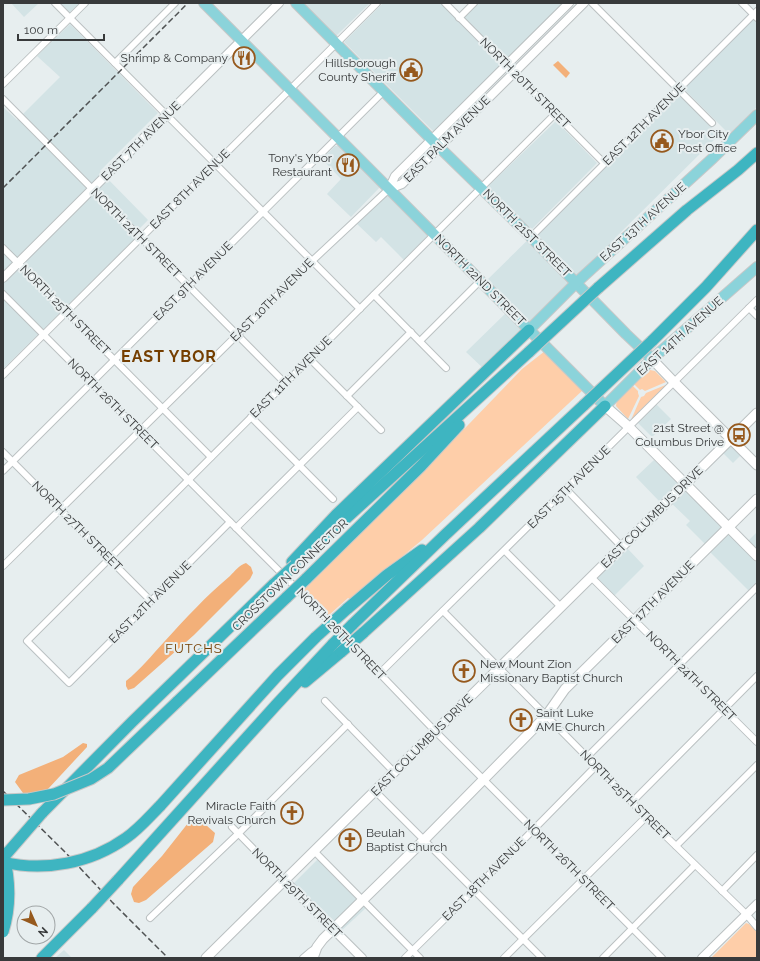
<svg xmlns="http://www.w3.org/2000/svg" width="760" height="961" viewBox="0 0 760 961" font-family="Raleway,sans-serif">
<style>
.built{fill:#d3e3e5}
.green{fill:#fecea9}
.water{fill:#f3b079}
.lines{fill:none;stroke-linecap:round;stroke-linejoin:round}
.minor-casing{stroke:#bbc1c2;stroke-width:8}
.tertiary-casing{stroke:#bbc1c2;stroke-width:10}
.secondary-casing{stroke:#bbc1c2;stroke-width:11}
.primary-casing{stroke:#c7c8c8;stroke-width:12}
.motorway-casing{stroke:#c7c8c8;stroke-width:13}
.minor{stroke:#fff;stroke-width:6}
.tertiary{stroke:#fff;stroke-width:8}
.secondary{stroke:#fff;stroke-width:9}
.primary{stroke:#8bd3da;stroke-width:10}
.motorway{stroke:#3eb5c1;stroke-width:11}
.rail{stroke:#505354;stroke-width:1.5;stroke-dasharray:6 3;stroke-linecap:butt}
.motorway-bridge-casing{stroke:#c7c8c8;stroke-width:13;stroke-linecap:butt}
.motorway-bridge{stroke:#3eb5c1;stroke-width:11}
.labels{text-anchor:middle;stroke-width:4;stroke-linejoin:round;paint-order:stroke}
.poi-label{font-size:12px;fill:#383a3b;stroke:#e7eeef;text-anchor:end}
.street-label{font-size:12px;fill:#383a3b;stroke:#e7eeef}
.neighbourhood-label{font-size:13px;letter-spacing:1px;fill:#743e00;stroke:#e7eeef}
.district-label{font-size:16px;font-weight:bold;letter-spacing:1px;fill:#743e00;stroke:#e7eeef}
</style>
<rect width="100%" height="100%" fill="#e7eeef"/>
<g class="built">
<polygon points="11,3 39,3 24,17"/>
<polygon points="60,3 80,3 69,13"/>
<polygon points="303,3 370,3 336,36"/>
<polygon points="383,3 440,3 460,22 479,3 564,3 434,132 344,42"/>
<polygon points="756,17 757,18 757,107 729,134 684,89"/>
<polygon points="70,24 158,113 100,171 148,220 134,234 137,237 3,369 3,107 17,120 60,77 37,56"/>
<polygon points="678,92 719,135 615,238 619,242 485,370 466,352 511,308 485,282"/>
<polygon points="556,121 597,163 530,231 488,186"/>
<polygon points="335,146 340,146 380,187 351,217 327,194 341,179 322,159"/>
<polygon points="385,195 391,197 429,235 404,260 381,237 376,242 356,223"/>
<polygon points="655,403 671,419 652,437 636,421"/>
<polygon points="731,445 741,455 733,463 723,453"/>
<polygon points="654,460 724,528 707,546 686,525 690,521 665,497 660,502 636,477"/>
<polygon points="757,532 757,552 747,542"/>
<polygon points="726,534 731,534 757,560 757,585 750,592 709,551"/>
<polygon points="627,548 644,566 614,596 596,579"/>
<polygon points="319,858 368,906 339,933 291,886"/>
<polygon points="64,950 72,958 55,958"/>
</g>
<g class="green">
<polygon points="545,351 583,390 422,540 374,580 350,599 348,598 328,616 303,590 323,571 358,536 413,482 522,369"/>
<polygon points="650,370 655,371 666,382 645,391 642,389 640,390 634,384"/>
<polygon points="668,384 632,420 631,420 641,397 644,396 646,393"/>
<polygon points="632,385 638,391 638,393 639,396 628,419 616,406 617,399"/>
<polygon points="746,923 749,924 757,932 757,958 711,958"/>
</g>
<g class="water">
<polygon points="558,61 570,73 566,78 553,65"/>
<path d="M246,563L251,567L253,573L250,579L194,635L134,688L128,690L126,686V681C140,670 152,655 164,642C185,619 206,596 230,576C235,571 239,565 246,563Z"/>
<polygon points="83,743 87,744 87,747 35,803 31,804 15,782 19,775 63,757"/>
<polygon points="192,818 198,818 215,833 213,842 146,900 139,903 134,902 131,894 133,887 162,856"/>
</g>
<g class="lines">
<g class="minor-casing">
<g id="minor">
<polyline points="55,3 360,309"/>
<polyline points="445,3 604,163"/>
<polyline points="592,3 712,123"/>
<polyline points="742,3 757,18"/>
<polyline points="459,18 474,3"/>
<polyline points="115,63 175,3"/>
<polyline points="3,84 85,3"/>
<polyline points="3,99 285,383"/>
<polyline points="531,237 757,11"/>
<polyline points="3,248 211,457"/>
<polyline points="3,294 332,624 435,731 662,958"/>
<polyline points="374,295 446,368"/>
<polyline points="749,308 757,316"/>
<polyline points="420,341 480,281"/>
<polyline points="310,359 381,430"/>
<polyline points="3,375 377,3"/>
<polyline points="347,396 411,332"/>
<polyline points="251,417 333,499"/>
<polyline points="3,452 151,601"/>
<polyline points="3,471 384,91"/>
<polyline points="566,489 622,547"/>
<polyline points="230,522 69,683 27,641 555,114"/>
<polyline points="236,528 358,407"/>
<polyline points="505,551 561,607"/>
<polyline points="3,566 312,261 389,189"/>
<polyline points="591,577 757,742"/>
<polyline points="443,611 587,757 632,802 646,817 746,914 757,927"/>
<polyline points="380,673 757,300"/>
<polyline points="325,701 394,772"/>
<polyline points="587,757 757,587"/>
<polyline points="375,791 542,958"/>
<polyline points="632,802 757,676"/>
<polyline points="232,827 285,881"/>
<polyline points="676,846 757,765"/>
<polyline points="314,851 420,958"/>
<polyline points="722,891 757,855"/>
<polyline points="150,918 238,834 348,724"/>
<polyline points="303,958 310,952 317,947"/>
<polyline points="405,958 474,890 596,766"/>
<polyline points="504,958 646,817"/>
<polyline points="603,958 695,865"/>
</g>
</g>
<g class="tertiary-casing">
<g id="tertiary">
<polyline points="389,189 402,184 584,3"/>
<polyline points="389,189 395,176 569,3"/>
<polyline points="3,278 279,3"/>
<polyline points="285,881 362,958"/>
<polyline points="702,958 757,904"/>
</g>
</g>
<g class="secondary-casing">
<g id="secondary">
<polyline points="652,359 674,382 757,465"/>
<polyline points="605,406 629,427 757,556"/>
<polyline points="206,958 757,413"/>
<polyline points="313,958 317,947 323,939 424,840 546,716 565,689 757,499"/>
</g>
</g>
<g class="primary-casing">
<g id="primary">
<polyline points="204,3 605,406 652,359 757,267"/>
<polyline points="296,3 439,147 531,237 626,334 648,355"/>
<polyline points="529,330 576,283 713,158 757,115"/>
</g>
</g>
<g class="motorway-casing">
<g id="motorway">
<polyline points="598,288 687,210 738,170 757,153"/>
<polyline points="652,341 706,287 757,230"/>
<polyline points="319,543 529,352"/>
<polyline points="292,562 336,515 529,330"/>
<polyline points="306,579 421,466 459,425"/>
<polyline points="347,609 387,575 422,550"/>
<polyline points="352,625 445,535 584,405"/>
<polyline points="363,633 479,528 605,406"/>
<polyline points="305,682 341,652"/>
<polyline points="177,702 287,597"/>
<polyline points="160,806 278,675 316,637"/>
<polyline points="42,813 132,722 274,584"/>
<polyline points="118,880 276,705 333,644"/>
<polyline points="42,958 92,908"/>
</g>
</g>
<use href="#minor" class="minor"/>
<use href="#tertiary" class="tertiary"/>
<use href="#secondary" class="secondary"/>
<use href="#primary" class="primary"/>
<use href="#motorway" class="motorway"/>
<g class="rail">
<polyline points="3,188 188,3"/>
<polyline points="3,791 65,852 112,902 168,958"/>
</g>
<g class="motorway-bridge-casing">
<g id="motorway-bridge">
<polyline points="529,352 598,288"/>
<polyline points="584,405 652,341"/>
<polyline points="274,584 295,565"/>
<polyline points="287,597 306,579"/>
<polyline points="316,637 347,609"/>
<polyline points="333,644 352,625"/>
<polyline points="341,652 363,633"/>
<polyline points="3,800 29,799 54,794 91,779 108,768 177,702"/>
<path d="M3,853C10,878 11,906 3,932"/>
<polyline points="3,858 42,813"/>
<path d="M3,862C45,872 91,863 126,838C139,829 149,817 160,806"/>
<polyline points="92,908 118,880"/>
</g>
</g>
<use href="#motorway-bridge" class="motorway-bridge"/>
</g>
<defs>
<g id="restaurant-ring" transform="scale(1.15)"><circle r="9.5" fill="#e7eeef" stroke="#96591d" stroke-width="1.5"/><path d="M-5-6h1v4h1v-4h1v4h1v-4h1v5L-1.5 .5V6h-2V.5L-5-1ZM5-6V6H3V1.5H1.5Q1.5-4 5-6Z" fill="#96591d"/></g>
<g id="civic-ring" transform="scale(1.15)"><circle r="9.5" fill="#e7eeef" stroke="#96591d" stroke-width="1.5"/><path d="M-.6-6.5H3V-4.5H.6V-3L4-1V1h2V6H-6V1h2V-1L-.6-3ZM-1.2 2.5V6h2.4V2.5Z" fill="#96591d"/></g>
<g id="bus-ring" transform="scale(1.15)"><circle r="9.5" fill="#e7eeef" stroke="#96591d" stroke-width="1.5"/><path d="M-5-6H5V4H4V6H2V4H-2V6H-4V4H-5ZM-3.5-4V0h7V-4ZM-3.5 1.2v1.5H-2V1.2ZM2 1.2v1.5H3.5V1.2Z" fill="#96591d"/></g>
<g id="church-ring" transform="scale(1.15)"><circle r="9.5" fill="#e7eeef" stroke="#96591d" stroke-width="1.5"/><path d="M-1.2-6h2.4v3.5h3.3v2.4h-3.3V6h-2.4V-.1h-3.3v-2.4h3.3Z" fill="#96591d"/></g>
</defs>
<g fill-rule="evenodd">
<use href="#restaurant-ring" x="244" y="58"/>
<use href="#civic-ring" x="411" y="70"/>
<use href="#civic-ring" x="662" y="141"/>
<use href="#restaurant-ring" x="348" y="165"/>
<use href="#bus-ring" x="739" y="435"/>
<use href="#church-ring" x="464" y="671"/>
<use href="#church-ring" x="521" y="720"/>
<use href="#church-ring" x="292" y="813"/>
<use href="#church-ring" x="350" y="840"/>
</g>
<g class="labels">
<g class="poi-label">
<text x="228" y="62">Shrimp &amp; Company</text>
<text x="396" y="67">Hillsborough<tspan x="396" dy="14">County Sheriff</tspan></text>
<text x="678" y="138" text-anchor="start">Ybor City<tspan x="678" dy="14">Post Office</tspan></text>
<text x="332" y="162">Tony's Ybor<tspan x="332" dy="14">Restaurant</tspan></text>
<text x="724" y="432">21st Street @<tspan x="724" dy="14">Columbus Drive</tspan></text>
<text x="480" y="668" text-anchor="start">New Mount Zion<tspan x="480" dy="14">Missionary Baptist Church</tspan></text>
<text x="536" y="717" text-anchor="start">Saint Luke<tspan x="536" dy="14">AME Church</tspan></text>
<text x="276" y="810">Miracle Faith<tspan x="276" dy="14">Revivals Church</tspan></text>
<text x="366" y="837" text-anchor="start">Beulah<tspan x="366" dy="14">Baptist Church</tspan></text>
</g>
<g class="street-label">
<text transform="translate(525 83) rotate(45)" y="4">NORTH 20TH STREET</text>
<text transform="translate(644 124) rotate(-45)" y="4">EAST 12TH AVENUE</text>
<text transform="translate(447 139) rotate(-45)" y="4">EAST PALM AVENUE</text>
<text transform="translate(141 141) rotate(-45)" y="4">EAST 7TH AVENUE</text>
<text transform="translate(190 189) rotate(-45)" y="4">EAST 8TH AVENUE</text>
<text transform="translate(643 222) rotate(-42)" y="4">EAST 13TH AVENUE</text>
<text transform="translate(136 233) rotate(45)" y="4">NORTH 24TH STREET</text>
<text transform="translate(527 233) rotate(45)" y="4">NORTH 21ST STREET</text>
<text transform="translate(480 280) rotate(45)" y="4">NORTH 22ND STREET</text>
<text transform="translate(193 281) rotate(-45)" y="4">EAST 9TH AVENUE</text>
<text transform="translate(272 300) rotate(-45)" y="4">EAST 10TH AVENUE</text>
<text transform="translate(65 310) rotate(45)" y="4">NORTH 25TH STREET</text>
<text transform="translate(680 336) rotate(-42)" y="4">EAST 14TH AVENUE</text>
<text transform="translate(291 377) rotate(-45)" y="4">EAST 11TH AVENUE</text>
<text transform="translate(113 404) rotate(45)" y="4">NORTH 26TH STREET</text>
<text transform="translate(569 487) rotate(-45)" y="4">EAST 15TH AVENUE</text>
<text transform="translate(652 517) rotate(-45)" y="4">EAST COLUMBUS DRIVE</text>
<text transform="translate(77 526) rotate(45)" y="4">NORTH 27TH STREET</text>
<text transform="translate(290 575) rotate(-44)" y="4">CROSSTOWN CONNECTOR</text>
<text transform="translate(150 602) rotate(-45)" y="4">EAST 12TH AVENUE</text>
<text transform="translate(653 602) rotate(-45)" y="4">EAST 17TH AVENUE</text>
<text transform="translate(341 634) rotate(46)" y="4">NORTH 26TH STREET</text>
<text transform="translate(691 676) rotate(45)" y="4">NORTH 24TH STREET</text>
<text transform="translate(422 745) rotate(-45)" y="4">EAST COLUMBUS DRIVE</text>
<text transform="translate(625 795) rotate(45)" y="4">NORTH 25TH STREET</text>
<text transform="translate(569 865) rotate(45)" y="4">NORTH 26TH STREET</text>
<text transform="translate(484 879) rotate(-45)" y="4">EAST 18TH AVENUE</text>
<text transform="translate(297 893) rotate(45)" y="4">NORTH 29TH STREET</text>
</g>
<g class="neighbourhood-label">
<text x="194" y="653">FUTCHS</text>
</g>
<g class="district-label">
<text x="169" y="362">EAST YBOR</text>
</g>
</g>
<rect width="760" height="961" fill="none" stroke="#383a3b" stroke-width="8"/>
<g transform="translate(36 925) rotate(135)"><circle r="19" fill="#e7eeef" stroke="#a1a6a7"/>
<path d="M0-3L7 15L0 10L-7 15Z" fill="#96591d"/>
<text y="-6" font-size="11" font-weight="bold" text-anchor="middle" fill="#383a3b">N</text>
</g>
<path d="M18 34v6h86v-6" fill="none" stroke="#383a3b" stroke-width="2"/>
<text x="24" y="34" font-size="12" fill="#383a3b" stroke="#e7eeef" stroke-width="3" paint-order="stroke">100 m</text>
</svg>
